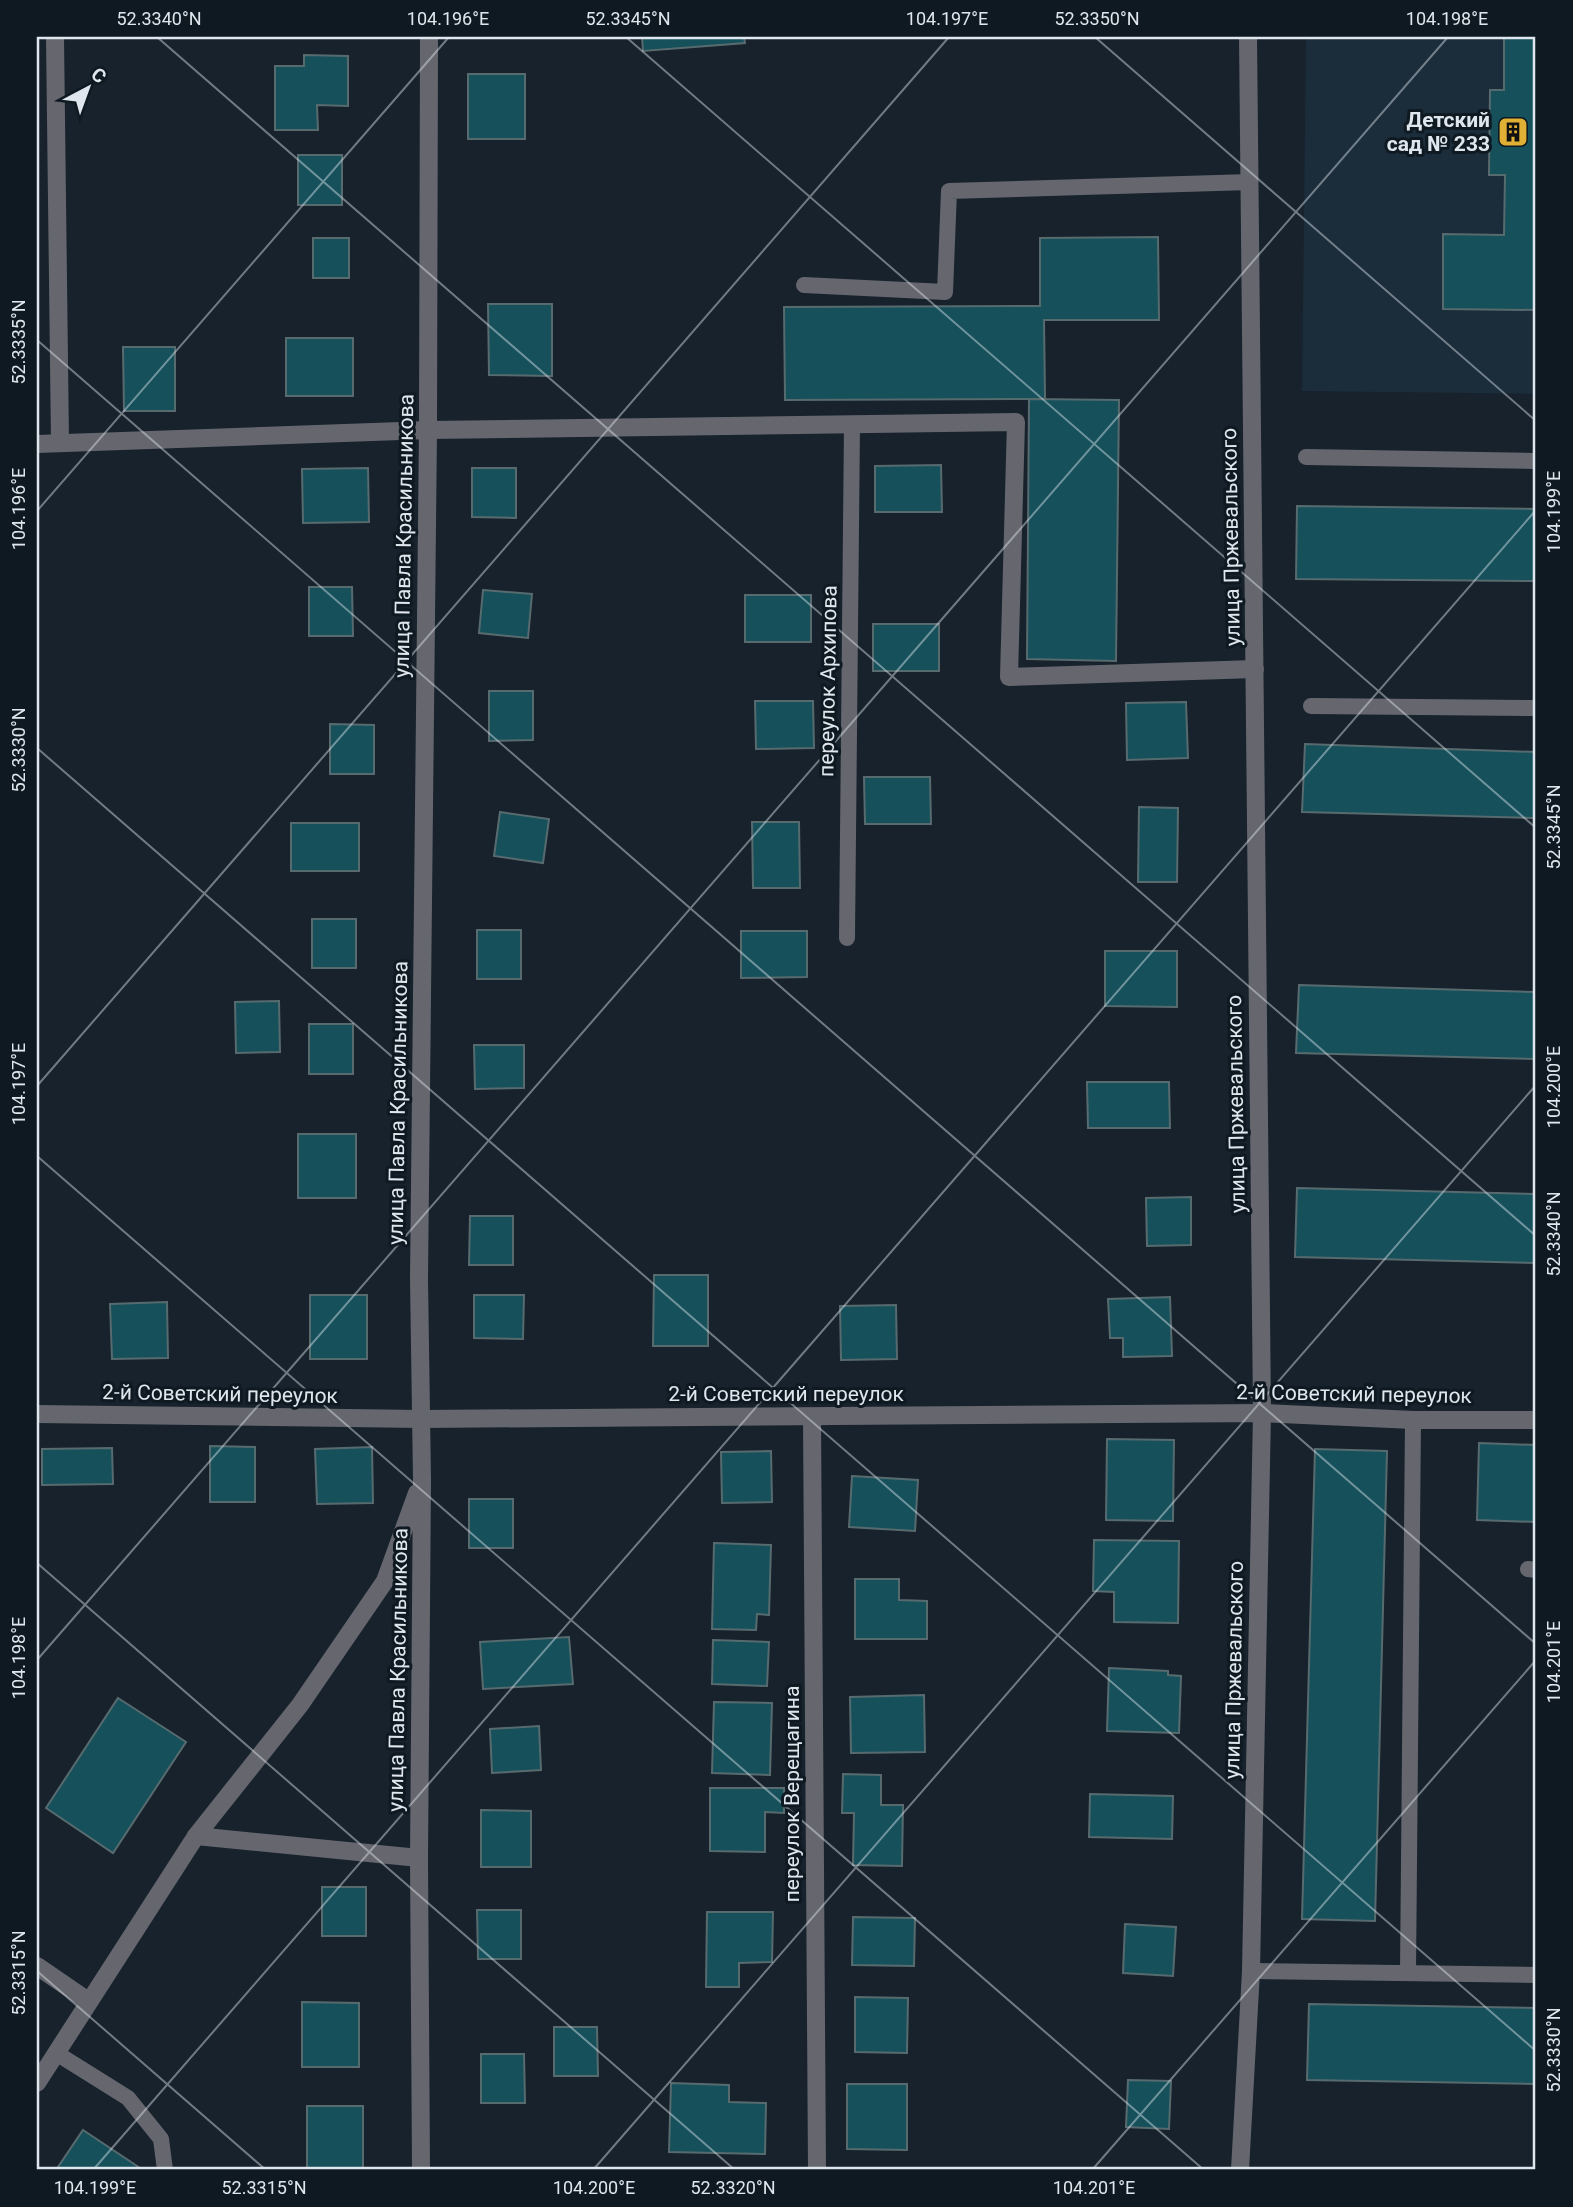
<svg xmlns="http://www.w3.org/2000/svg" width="1573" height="2207" viewBox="0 0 1573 2207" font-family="Roboto,sans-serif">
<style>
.built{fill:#1b2c3a}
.building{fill:#15505b;stroke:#576b6f;stroke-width:2}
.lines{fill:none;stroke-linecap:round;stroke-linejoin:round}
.lane{stroke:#66676e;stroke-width:16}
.street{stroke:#66676e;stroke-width:18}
.ticks{fill:none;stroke:#dfe6ed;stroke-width:2;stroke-opacity:0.45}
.labels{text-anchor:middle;stroke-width:6;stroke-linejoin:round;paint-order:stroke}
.poi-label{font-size:21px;font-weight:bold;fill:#dfe6ed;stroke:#0e1922;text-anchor:end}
.street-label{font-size:21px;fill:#dfe6ed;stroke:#0e1922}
.neatline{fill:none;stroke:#dfe6ed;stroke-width:2.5}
.ticks-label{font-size:18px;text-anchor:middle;fill:#dfe6ed}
</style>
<rect width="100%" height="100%" fill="#17222c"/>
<polygon class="built" points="1306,37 1536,37 1536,394 1302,391"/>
<g class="building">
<polygon points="642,37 744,37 745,43 643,51"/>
<polygon points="1504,37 1536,37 1536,310 1443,309 1443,234 1504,235 1505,175 1489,175 1490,90 1504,90"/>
<polygon points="304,55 348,56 348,106 317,105 318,130 275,130 275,66 304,66"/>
<rect x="468" y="74" width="57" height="65"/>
<rect x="298" y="155" width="44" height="50"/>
<polygon points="1158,237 1159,320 1044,320 1045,399 785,400 784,307 1040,306 1040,238"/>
<rect x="313" y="238" width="36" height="40"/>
<polygon points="488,304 552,304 552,376 489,375"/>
<rect x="286" y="338" width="67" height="58"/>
<polygon points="123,347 175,347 175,411 124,411"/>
<polygon points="1029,399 1119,400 1116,661 1027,659"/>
<polygon points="941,465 942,512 875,512 875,466"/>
<polygon points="368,468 369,522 303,523 302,469"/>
<polygon points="472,468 516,468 516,518 472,517"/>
<polygon points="1297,506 1536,509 1536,581 1296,579"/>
<polygon points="309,587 352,587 353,636 309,636"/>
<polygon points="483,590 532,594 528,638 479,633"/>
<rect x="745" y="595" width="66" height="47"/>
<rect x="873" y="624" width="66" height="47"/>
<polygon points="489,691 533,691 533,740 489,741"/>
<polygon points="755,701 813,701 814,748 756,749"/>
<polygon points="1186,702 1188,758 1127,760 1126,703"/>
<polygon points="330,724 374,725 374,774 330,774"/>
<polygon points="1305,744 1536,752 1536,818 1302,812"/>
<polygon points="864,777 930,777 931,824 865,824"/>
<polygon points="1139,807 1178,808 1177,882 1138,882"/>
<polygon points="500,812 549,819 543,863 494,856"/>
<polygon points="752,822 799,822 800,888 753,888"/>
<rect x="291" y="823" width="68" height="48"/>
<rect x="312" y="919" width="44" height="49"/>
<rect x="477" y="930" width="44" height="49"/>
<polygon points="741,931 807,931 807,977 741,978"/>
<polygon points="1105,951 1177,951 1177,1007 1105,1006"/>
<polygon points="1299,985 1536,992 1536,1059 1296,1053"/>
<polygon points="279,1001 280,1052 236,1053 235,1002"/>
<rect x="309" y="1024" width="44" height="50"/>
<polygon points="474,1045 524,1045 524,1088 475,1089"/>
<polygon points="1087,1082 1169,1082 1170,1128 1088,1128"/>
<rect x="298" y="1134" width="58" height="64"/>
<polygon points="1297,1188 1536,1194 1536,1263 1295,1257"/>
<polygon points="1191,1197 1191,1245 1147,1246 1146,1198"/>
<polygon points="470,1216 513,1216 513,1265 469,1265"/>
<polygon points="654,1275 708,1275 708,1346 653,1346"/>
<rect x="310" y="1295" width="57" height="64"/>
<polygon points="474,1295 524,1295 523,1339 474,1338"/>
<polygon points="1170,1297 1172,1356 1123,1357 1123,1338 1110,1338 1108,1299"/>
<polygon points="167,1302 168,1358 112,1359 110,1304"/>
<polygon points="896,1305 897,1359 841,1360 840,1306"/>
<polygon points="1107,1439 1174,1440 1173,1521 1106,1520"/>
<polygon points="1479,1443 1536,1445 1536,1522 1477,1520"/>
<polygon points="210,1446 255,1447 255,1502 210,1502"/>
<polygon points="372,1447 373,1503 317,1504 315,1449"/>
<polygon points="112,1448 113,1484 42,1485 42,1449"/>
<polygon points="1315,1449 1387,1451 1375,1921 1302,1919"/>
<polygon points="771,1451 772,1502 722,1503 721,1452"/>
<polygon points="852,1476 918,1480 915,1531 849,1527"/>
<rect x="469" y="1499" width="44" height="49"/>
<polygon points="1094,1540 1179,1541 1178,1623 1114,1622 1114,1592 1093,1591"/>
<polygon points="714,1543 771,1545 769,1615 757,1614 756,1630 712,1629"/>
<polygon points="855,1579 899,1579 899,1600 927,1601 927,1639 855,1639"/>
<polygon points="569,1637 573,1684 483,1689 480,1642"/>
<polygon points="713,1640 769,1642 767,1686 712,1684"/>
<polygon points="1109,1668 1168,1671 1168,1675 1181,1676 1179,1733 1107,1731"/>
<polygon points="924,1695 925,1752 851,1753 850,1697"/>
<polygon points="118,1698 186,1742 113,1853 46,1808"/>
<polygon points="714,1702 772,1703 770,1775 712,1773"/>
<polygon points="539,1726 541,1770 492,1773 490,1729"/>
<polygon points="843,1774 881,1775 881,1805 903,1805 902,1866 853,1865 854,1813 842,1813"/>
<polygon points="710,1788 784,1788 784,1813 765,1812 765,1852 710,1851"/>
<polygon points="1090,1794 1173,1796 1172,1839 1089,1837"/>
<polygon points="481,1810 531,1811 531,1867 481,1867"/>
<rect x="322" y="1887" width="44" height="49"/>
<polygon points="477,1910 521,1910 521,1959 478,1959"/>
<polygon points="707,1912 773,1912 772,1962 739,1963 739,1987 706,1987"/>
<polygon points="853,1917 915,1918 914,1966 852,1965"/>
<polygon points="1125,1924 1176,1927 1173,1976 1123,1973"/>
<polygon points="855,1997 908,1998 907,2053 855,2052"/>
<polygon points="302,2002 359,2003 359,2067 302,2067"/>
<polygon points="1309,2004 1536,2008 1536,2084 1307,2080"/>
<polygon points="554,2027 597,2027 598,2076 554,2076"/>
<polygon points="481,2054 524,2054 525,2103 481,2103"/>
<polygon points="1128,2080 1171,2081 1169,2129 1126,2127"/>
<polygon points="671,2083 729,2085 729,2102 766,2103 765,2154 669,2152"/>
<polygon points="847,2084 907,2084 907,2150 847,2149"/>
<rect x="307" y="2106" width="56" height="63"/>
<polygon points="83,2130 143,2170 56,2170"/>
</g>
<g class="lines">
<g class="lane">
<polyline points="804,285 945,292 949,191 1250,182"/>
<polyline points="1306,457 1536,461"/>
<polyline points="1311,706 1536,708"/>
<polyline points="847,938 852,424"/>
<polyline points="1528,1569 1536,1570"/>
<polyline points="1251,1971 1536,1975"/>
<polyline points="1408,1972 1413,1420"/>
<polyline points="56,2053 128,2098 161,2139 165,2170"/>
</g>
<g class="street">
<polyline points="55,37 60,442"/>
<polyline points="37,444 428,430 1016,422 1009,677 1255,669"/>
<polyline points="37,1414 421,1419 1262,1413 1413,1420 1536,1420"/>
<polyline points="812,1417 817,2170"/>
<polyline points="196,1836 419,1858"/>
<polyline points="37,1966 88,2001"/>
<polyline points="37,2083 196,1836 300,1705 385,1581 417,1493"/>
<polyline points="421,2170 419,1858 422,1480 419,1279 428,430 429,37"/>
<polyline points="1240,2170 1251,1971 1262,1413 1248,37"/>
</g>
</g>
<path class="ticks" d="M157,37L1536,1236M626,37L1536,828M1095,37L1536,421M37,340L1536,1644M37,511L449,37M37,748L1536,2051M37,1086L949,37M37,1156L1204,2170M37,1563L735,2170M37,1660L1448,37M37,1971L266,2170M93,2170L1536,510M593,2170L1536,1085M1092,2170L1536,1660"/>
<defs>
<g id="building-square" transform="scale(1.575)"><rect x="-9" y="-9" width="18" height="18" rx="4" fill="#e0b034" stroke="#0e1922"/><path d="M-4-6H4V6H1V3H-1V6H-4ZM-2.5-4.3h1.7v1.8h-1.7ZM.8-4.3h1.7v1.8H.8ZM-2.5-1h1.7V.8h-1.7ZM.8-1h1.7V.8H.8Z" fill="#111"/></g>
</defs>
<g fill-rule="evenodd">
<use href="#building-square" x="1513" y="132"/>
</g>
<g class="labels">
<g class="poi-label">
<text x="1490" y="127">Детский<tspan x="1490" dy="24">сад № 233</tspan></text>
</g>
<g class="street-label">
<text transform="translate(404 536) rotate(-89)" y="7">улица Павла Красильникова</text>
<text transform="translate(1231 537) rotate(-91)" y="7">улица Пржевальского</text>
<text transform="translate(828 681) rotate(-89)" y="7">переулок Архипова</text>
<text transform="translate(398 1103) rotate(-89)" y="7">улица Павла Красильникова</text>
<text transform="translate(1236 1104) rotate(-91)" y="7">улица Пржевальского</text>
<text transform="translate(220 1394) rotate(1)" y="7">2-й Советский переулок</text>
<text x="786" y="1401">2-й Советский переулок</text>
<text transform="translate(1354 1394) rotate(1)" y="7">2-й Советский переулок</text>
<text transform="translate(398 1670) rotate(-89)" y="7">улица Павла Красильникова</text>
<text transform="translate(1234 1670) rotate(-89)" y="7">улица Пржевальского</text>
<text transform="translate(792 1794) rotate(-90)" y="7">переулок Верещагина</text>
</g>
</g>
<rect width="1573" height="2207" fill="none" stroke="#0e1922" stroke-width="77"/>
<g transform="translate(88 88) rotate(41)" stroke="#0e1922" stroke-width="5" paint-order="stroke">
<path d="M0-5L12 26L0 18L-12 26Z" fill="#dfe6ed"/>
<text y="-10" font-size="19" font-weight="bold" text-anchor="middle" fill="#dfe6ed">С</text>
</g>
<rect x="38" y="38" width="1496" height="2130" class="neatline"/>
<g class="ticks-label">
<text x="159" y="25">52.3340°N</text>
<text x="448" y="25">104.196°E</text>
<text x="628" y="25">52.3345°N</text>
<text x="947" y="25">104.197°E</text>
<text x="1097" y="25">52.3350°N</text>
<text x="1447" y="25">104.198°E</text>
<text transform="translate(19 342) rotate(-90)" y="6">52.3335°N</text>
<text transform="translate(19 509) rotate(-90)" y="6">104.196°E</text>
<text transform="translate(1554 512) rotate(-90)" y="6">104.199°E</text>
<text transform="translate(19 750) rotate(-90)" y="6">52.3330°N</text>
<text transform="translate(1554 827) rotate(-90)" y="6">52.3345°N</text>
<text transform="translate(19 1084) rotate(-90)" y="6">104.197°E</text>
<text transform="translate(1554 1087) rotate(-90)" y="6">104.200°E</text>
<text transform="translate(1554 1234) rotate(-90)" y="6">52.3340°N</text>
<text transform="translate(19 1658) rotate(-90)" y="6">104.198°E</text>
<text transform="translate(1554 1662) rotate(-90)" y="6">104.201°E</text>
<text transform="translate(19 1973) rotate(-90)" y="6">52.3315°N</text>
<text transform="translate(1554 2050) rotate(-90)" y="6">52.3330°N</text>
<text x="95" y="2194">104.199°E</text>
<text x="264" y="2194">52.3315°N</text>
<text x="594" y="2194">104.200°E</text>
<text x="733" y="2194">52.3320°N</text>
<text x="1094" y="2194">104.201°E</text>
</g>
</svg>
